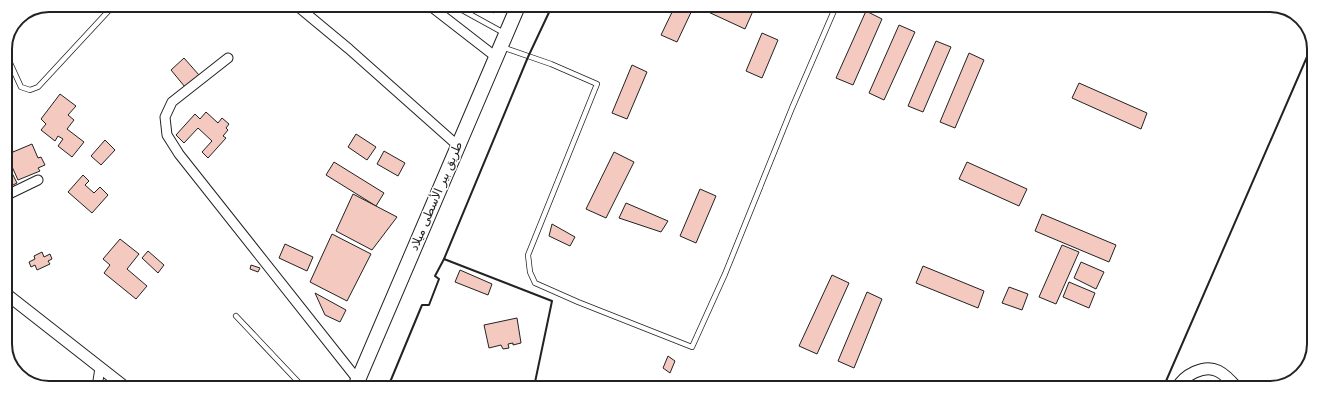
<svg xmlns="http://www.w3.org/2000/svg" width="1319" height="393" viewBox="0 0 1319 393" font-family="'DejaVu Sans',Cairo,sans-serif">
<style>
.building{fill:#f3c9c0;stroke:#222}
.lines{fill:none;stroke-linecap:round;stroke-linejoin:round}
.service-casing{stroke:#222;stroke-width:6}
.minor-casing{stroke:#222;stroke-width:11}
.tertiary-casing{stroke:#222;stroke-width:13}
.primary-casing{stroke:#222;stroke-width:16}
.service{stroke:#fff;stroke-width:4.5}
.minor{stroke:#fff;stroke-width:9}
.tertiary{stroke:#fff;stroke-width:11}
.primary{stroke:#fff;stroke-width:14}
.wall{stroke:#222;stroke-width:2}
.labels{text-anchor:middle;stroke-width:3;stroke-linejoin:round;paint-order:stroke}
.street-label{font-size:12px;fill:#222;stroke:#fff}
.rim{fill:none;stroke:#222;stroke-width:2}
</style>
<rect width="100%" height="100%" fill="#fff"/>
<g class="building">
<polygon points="481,6 497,6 494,13"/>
<polygon points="675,6 694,6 677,42 661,35"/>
<polygon points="706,6 743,6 753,11 745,29 704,10"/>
<polygon points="866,11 882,19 853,85 836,78"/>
<polygon points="899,25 915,32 884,100 869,93"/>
<polygon points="762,33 778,40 762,78 746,71"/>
<polygon points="936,41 951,47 923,112 908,106"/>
<polygon points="969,53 984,60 955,128 940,122"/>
<polygon points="184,58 199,75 185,87 171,70"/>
<polygon points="632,65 647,72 627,119 612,113"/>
<polygon points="1079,83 1147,113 1141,129 1072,98"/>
<polygon points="60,94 76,106 68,115 74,120 67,129 84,142 72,157 58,146 63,139 58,136 55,141 41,130 46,124 41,119"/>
<polygon points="206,112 218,123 222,118 229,124 226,128 228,130 223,136 226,138 208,158 202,152 212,141 198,128 184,143 176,135 195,114 200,119"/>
<polygon points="356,134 376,147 367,160 348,147"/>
<polygon points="105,140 115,150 101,165 91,156"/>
<polygon points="32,144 38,158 41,157 45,165 38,168 40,171 18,180 5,151 12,148 13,152"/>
<polygon points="384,151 405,163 398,176 377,164"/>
<polygon points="614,152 634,162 606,218 586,209"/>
<polygon points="334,162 384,193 376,206 326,175"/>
<polygon points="967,162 1027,189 1019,206 959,179"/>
<polygon points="7,163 17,183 5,189 5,164"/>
<polygon points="83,175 89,181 85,185 94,193 100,187 108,195 92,213 68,192"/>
<polygon points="700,189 716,196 696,243 680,236"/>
<polygon points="353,194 397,217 372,250 336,231"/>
<polygon points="626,203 668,221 661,232 619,218"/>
<polygon points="1042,214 1116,245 1109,262 1035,231"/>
<polygon points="552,224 575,237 570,246 549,236"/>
<polygon points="332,234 371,254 347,301 310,282"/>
<polygon points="120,239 139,254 127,269 147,286 136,299 104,273 110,265 103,259"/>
<polygon points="285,244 313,257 307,271 279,258"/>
<polygon points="1062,245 1079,252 1056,304 1039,297"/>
<polygon points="148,251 164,265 158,273 142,258"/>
<polygon points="42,252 44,257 50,254 52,259 48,261 50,264 37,270 35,265 31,267 29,262 35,259 34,256"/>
<polygon points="1081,262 1104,272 1096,289 1074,278"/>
<polygon points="251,265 260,268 258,272 250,269"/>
<polygon points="923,266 984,291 978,308 916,283"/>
<polygon points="460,270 492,284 488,295 455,282"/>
<polygon points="832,275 849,283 817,354 799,346"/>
<polygon points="1069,282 1095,293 1089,308 1063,297"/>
<polygon points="1009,287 1028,294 1022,310 1002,303"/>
<polygon points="867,292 882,299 854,368 838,361"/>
<polygon points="315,293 346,310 340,322 325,315"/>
<polygon points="517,318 521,343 513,345 513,343 508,344 509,348 503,349 501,345 489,348 484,325"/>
<polygon points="668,356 675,361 670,373 663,368"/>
</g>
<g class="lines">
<g class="service-casing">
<g id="service">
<polyline points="455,6 504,33"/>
<polyline points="502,47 551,64 597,84 528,255 530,272 535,283 578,302 692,347 725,274 792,108 836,6"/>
<polyline points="5,52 21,87 30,90 38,87 114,5"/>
<polyline points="236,316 303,387"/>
</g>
</g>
<g class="minor-casing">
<g id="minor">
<polyline points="296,5 349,49 457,145"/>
<polyline points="429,5 496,57"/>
<polyline points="228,58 172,102 165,117 167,135 179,154 358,380"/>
<polyline points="5,196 38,180"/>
<polyline points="97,387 100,368"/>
</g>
</g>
<g class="tertiary-casing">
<g id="tertiary">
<polyline points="5,293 125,387"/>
<path d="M1177,388C1184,375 1204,364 1218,371C1226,375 1232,382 1237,388"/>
</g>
</g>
<g class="primary-casing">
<polyline id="primary" points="355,387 518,6"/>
</g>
<use href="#service" class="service"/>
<use href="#minor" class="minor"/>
<use href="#tertiary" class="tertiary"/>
<use href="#primary" class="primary"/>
<g class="wall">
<polyline points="444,259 528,57 552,6"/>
<polyline points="388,387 422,305 429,305 439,279 435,276 444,259 552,301 534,387"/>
<polyline points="1163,388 1313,43"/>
</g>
</g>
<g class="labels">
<g class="street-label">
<text transform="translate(436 196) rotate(-67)" y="4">طريق بير الأسطى ميلاد</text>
</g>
</g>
<path d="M0 0H1319V393H0ZM49 12H1270A37 37 0 0 1 1307 49V344A37 37 0 0 1 1270 381H49A37 37 0 0 1 12 344V49A37 37 0 0 1 49 12Z" fill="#fff" fill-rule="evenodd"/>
<path class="rim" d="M49 12H1270A37 37 0 0 1 1307 49V344A37 37 0 0 1 1270 381H49A37 37 0 0 1 12 344V49A37 37 0 0 1 49 12Z"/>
</svg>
